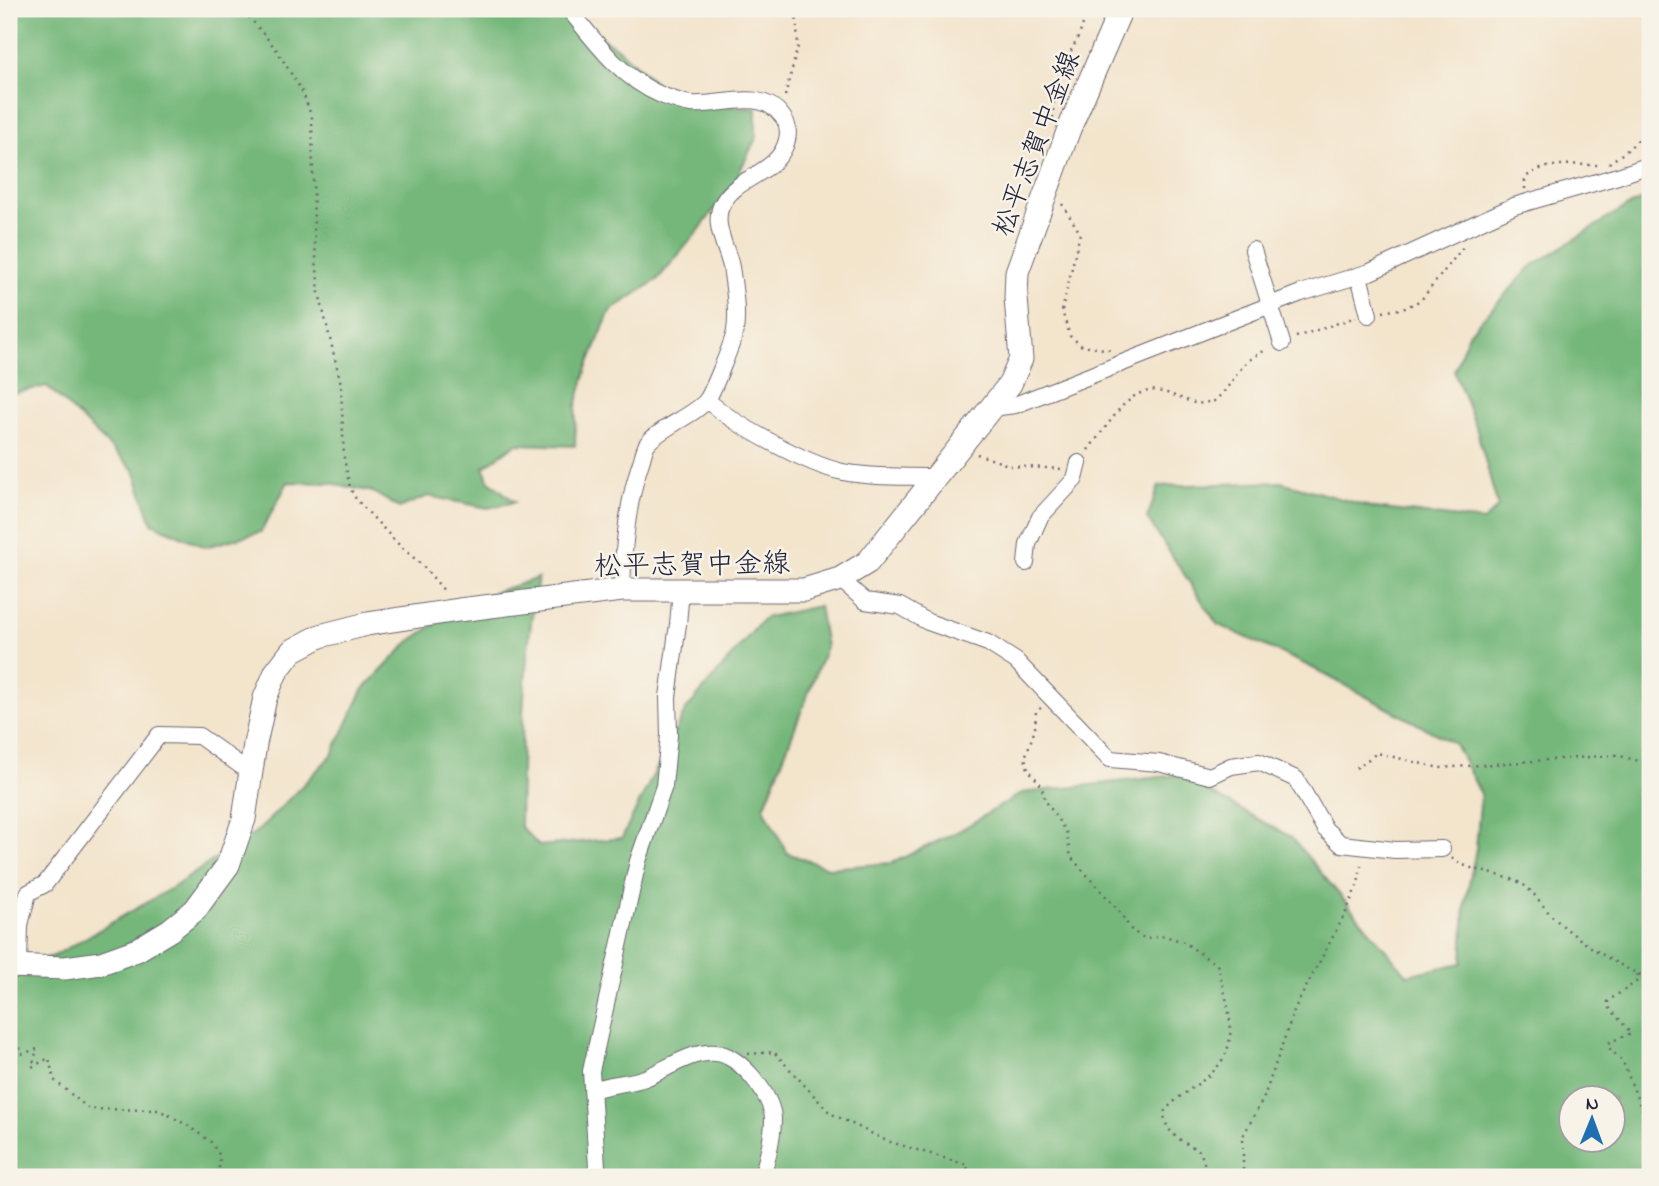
<svg xmlns="http://www.w3.org/2000/svg" width="1659" height="1186" viewBox="0 0 1659 1186" font-family="'Indie Flower','Klee One',sans-serif">
<style>
.forest{fill:#75b77a;stroke:#4c6c5a;stroke-width:2;fill-rule:evenodd}
.lines{fill:none;stroke-linecap:round;stroke-linejoin:round}
.street-casing{stroke:#6b666e;stroke-width:18}
.secondary-casing{stroke:#6b666e;stroke-width:25}
.path{stroke:#6b666e;stroke-width:2.5;stroke-dasharray:2 5;stroke-linecap:butt}
.street{stroke:#fff;stroke-width:16}
.secondary{stroke:#fff;stroke-width:23}
.labels{text-anchor:middle;stroke-width:5;stroke-linejoin:round;paint-order:stroke}
.street-label{font-size:28px;fill:#22223b;stroke:#f7f3e8}
</style>
<rect width="100%" height="100%" fill="#f7f3e8"/>
<filter id="ink" filterUnits="userSpaceOnUse"><feTurbulence type="fractalNoise" baseFrequency=".0143" numOctaves="2"/><feDisplacementMap in="SourceGraphic" scale="14" xChannelSelector="R" yChannelSelector="G"/><feConvolveMatrix kernelMatrix="1 2 1 2 8 2 1 2 1" color-interpolation-filters="sRGB"/></filter>
<filter id="wash" filterUnits="userSpaceOnUse"><feTurbulence type="fractalNoise" baseFrequency=".00686" numOctaves="4" result="noise"/><feDisplacementMap in="SourceGraphic" scale="28" xChannelSelector="R" yChannelSelector="G"/><feGaussianBlur stdDeviation="1.57" result="paint"/><feColorMatrix in="noise" values="0 0 0 0 0 0 0 0 0 0 0 0 0 0 0 0 0 1.4 0 .05"/><feComposite in="paint" operator="in"/></filter>
<g filter="url(#wash)">
<rect width="100%" height="100%" fill="#f3e4cc"/>
<g class="forest">
<polygon points="9,9 558,9 620,50 658,85 705,103 756,109 756,138 735,181 700,229 657,280 610,311 587,368 576,406 575,446 516,444 484,467 488,480 515,502 488,508 428,496 399,508 373,492 331,483 288,482 261,532 205,547 152,523 134,470 47,386 9,394"/>
<path d="M1650,197V1177H9V969L54,956L175,886L260,829L332,755L363,690L409,642L471,600L538,578C523,659 521,743 520,826L539,846L622,838L685,711L764,618L819,606L826,647L764,808L787,853L828,868L892,863L957,832L1022,793L1177,775L1291,837L1407,975L1462,963L1465,904L1476,849L1481,794L1455,744L1309,666L1217,624L1147,518L1159,486L1281,482L1374,508L1484,521L1498,507L1476,427L1454,371L1469,333L1532,266L1626,207ZM1572,1098H1614V1140H1572Z"/>
</g>
</g>
<g filter="url(#ink)">
<g class="lines">
<g class="street-casing">
<g id="street">
<path d="M569,9C596,43 620,77 661,95C669,98 682,103 691,104C720,107 761,87 782,116C788,123 789,131 787,140C779,173 740,175 724,201C710,221 727,247 731,267C734,287 738,311 735,331C733,342 713,391 707,400C695,415 658,429 647,444C645,448 643,455 642,459C627,501 623,546 622,590"/>
<polyline points="1253,250 1282,343"/>
<polyline points="1359,276 1369,315"/>
<path d="M707,400C733,424 808,465 843,472C873,478 905,476 935,477"/>
<polyline points="992,408 1015,405 1301,293 1370,272 1514,206 1618,176 1650,165"/>
<polyline points="1026,563 1028,544 1040,517 1075,479 1079,463"/>
<polyline points="840,579 865,601 900,606 928,622 988,643 1016,661 1110,759 1159,763 1210,776 1231,766 1259,762 1296,779 1325,829 1341,844 1395,850 1442,849"/>
<polyline points="19,966 20,925 28,893 45,884 159,735 199,736 251,773"/>
<path d="M593,1090C611,1083 630,1084 645,1078C668,1069 689,1051 716,1053C739,1054 773,1096 773,1119C773,1137 767,1160 762,1177"/>
<polyline points="595,1177 597,1167 591,1071 638,861 664,786 669,735 668,697 678,624 681,590"/>
</g>
</g>
<g class="secondary-casing">
<polyline id="secondary" points="9,966 65,968 101,963 137,950 170,930 195,910 228,865 244,819 255,744 265,698 276,672 292,651 320,636 367,624 459,610 622,590 804,590 840,579 868,562 1010,384 1021,359 1016,298 1017,272 1069,129 1121,9"/>
</g>
<g class="path">
<polyline points="237,9 250,18 276,49 303,93 312,118 314,233 319,293 341,384 344,458 350,488 356,499 396,542 423,566 446,593"/>
<polyline points="785,96 798,46 796,9"/>
<path d="M1053,118C1053,102 1054,89 1060,74C1069,49 1084,37 1085,9"/>
<polyline points="1609,163 1625,152 1650,129"/>
<path d="M1525,189V178C1544,161 1574,165 1598,165"/>
<polyline points="1062,204 1080,233 1062,311 1070,336 1082,346 1112,350"/>
<polyline points="1383,312 1405,308 1421,300 1464,246"/>
<polyline points="1296,337 1356,317"/>
<polyline points="1088,450 1121,407 1137,394 1152,390 1167,393 1197,404 1214,401 1223,393 1246,362 1267,349"/>
<polyline points="977,454 1011,466 1062,469"/>
<path d="M1041,708L1036,711L1035,729L1025,758L1028,769L1041,785L1045,800L1066,832L1071,857L1119,911L1132,931L1146,939L1165,936L1184,942L1218,966C1225,999 1242,1037 1218,1066C1205,1083 1179,1093 1164,1112C1165,1135 1182,1141 1200,1151L1209,1177"/>
<polyline points="1356,768 1377,753 1440,768 1616,755 1650,764"/>
<path d="M1452,858C1470,873 1501,872 1522,884C1536,893 1543,908 1555,919C1583,944 1616,965 1650,979"/>
<polyline points="1638,974 1636,982 1608,1001 1608,1006 1631,1033 1610,1042 1609,1048 1623,1062 1650,1131"/>
<polyline points="9,1039 20,1048 21,1054 37,1049 32,1067 49,1058 54,1080 89,1109 159,1110 187,1125 211,1142 220,1156 218,1177"/>
<polyline points="748,1054 774,1052 830,1113 887,1141 968,1165 966,1177"/>
<polyline points="1243,1177 1243,1136 1264,1097 1295,1008 1346,912 1358,883 1362,861"/>
</g>
<use href="#street" class="street"/>
<use href="#secondary" class="secondary"/>
</g>
</g>
<g class="labels">
<g class="street-label">
<text transform="translate(1035 143) rotate(-69)" y="10">松平志賀中金線</text>
<text transform="translate(692 563) rotate(-1)" y="10">松平志賀中金線</text>
</g>
</g>
<rect width="1659" height="1186" fill="none" stroke="#f7f3e8" stroke-width="35"/>
<g transform="translate(1592 1119) rotate(1)"><circle r="33" fill="#f7f3e8" stroke="#a29fa3" stroke-width="2"/>
<path d="M0-5L12 26L0 18L-12 26Z" fill="#1f6fb2"/>
<text y="-10" font-size="19" font-weight="bold" text-anchor="middle" fill="#22223b">N</text>
</g>
</svg>
